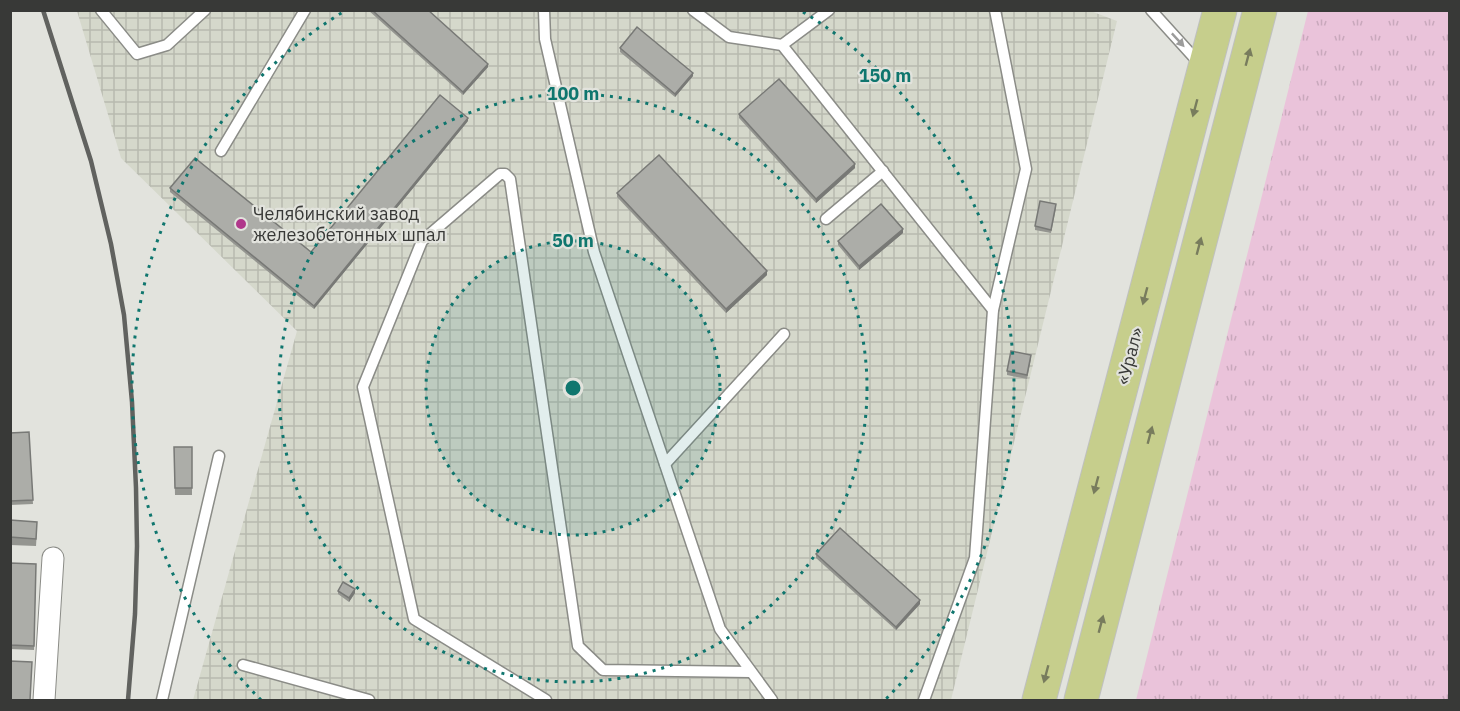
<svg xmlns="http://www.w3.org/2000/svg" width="1460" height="711" viewBox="0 0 1460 711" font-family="'IBM Plex Sans',sans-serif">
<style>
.industrial{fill:url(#industrial-grid)}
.grass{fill:url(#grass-tufts)}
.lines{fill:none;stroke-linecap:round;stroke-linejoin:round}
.service-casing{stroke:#8b8c87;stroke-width:13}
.minor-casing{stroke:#8b8c87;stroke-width:23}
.primary-casing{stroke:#bfc0bf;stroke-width:35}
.service{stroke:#fff;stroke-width:10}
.minor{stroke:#fff;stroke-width:21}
.primary{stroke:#c6ce8c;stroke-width:33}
.rail{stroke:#61625f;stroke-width:4.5}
.wall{fill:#949590}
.shaded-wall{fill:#787976}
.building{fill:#acada8;stroke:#787976;stroke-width:1.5}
.oneway{fill:#9c9c9b}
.oneway2{fill:#787c5d}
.ring{fill:none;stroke:#0f766e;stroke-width:3;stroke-dasharray:3 6}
.poi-dot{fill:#b0378b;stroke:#e2e3dd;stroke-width:2}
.labels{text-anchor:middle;stroke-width:4.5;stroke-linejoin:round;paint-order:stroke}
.poi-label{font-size:18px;fill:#383937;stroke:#e2e3dd;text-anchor:start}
.street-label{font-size:18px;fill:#383937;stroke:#e2e3dd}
.centre{fill:#0f766e;stroke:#e2e3dd;stroke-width:3}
.ring-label{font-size:18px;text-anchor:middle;font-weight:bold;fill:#0f766e;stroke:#e2e3dd;stroke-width:4.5;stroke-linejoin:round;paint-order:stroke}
</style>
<defs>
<pattern id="industrial-grid" width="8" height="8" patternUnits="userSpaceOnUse" patternTransform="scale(1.5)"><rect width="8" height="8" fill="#d5d8cb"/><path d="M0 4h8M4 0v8" fill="none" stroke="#b8baaf"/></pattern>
<pattern id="grass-tufts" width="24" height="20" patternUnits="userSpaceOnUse" patternTransform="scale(1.5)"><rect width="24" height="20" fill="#eac3da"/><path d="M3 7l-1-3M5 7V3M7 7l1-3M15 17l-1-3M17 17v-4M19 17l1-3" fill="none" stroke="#c9a8bc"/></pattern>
</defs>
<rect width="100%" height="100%" fill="#e2e3dd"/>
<polygon class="industrial" points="1088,10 1117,21 951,700 193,700 297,331 121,158 77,11"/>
<polygon class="grass" points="1308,11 1449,11 1449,700 1136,700"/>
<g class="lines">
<g class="service-casing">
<g id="service">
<polyline points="101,10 137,54 167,45 205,10"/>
<polyline points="544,10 545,39 594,252 720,629 772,700"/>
<polyline points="693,10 729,37 782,45 993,310"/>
<polyline points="1151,10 1199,63"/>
<polyline points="782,45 829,10"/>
<polyline points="221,151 305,10"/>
<polyline points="826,219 883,171"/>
<polyline points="665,464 784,334"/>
<polyline points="243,665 369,700"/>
<polyline points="162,700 219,456"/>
<polyline points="546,700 414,619 363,387 422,241 500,174 505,174 510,179 578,646 603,670 751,672"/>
<polyline points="924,700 975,558 993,310 1026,169 995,10"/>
</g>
</g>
<g class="minor-casing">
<polyline id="minor" points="44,700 53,558"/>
</g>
<g class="primary-casing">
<g id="primary">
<polyline points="1039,700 1220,10"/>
<polyline points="1081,700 1260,10"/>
</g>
</g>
<use href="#service" class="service"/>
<use href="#minor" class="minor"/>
<use href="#primary" class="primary"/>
<polyline class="rail" points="43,10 91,161 111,244 124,315 132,402 136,488 137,546 135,614 128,700"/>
</g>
<g class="wall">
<polygon points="368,10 428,10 488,67 463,95"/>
<polygon points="620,48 693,76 675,97 620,52"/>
<polygon points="739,114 855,168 816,203 739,118"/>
<polygon points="468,121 314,309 170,192 170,188 311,252"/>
<polygon points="617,193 767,275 726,313 617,197"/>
<polygon points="1056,208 1051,233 1035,230 1035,226"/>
<polygon points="903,233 859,270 838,245 838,241"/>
<polygon points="1031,359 1027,379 1007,375 1007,371"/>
<polygon points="29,432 33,504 10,505 10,433"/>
<polygon points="174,447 192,447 192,495 175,495"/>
<polygon points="10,520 37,529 36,546 10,545"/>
<polygon points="816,554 920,604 896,630 816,558"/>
<polygon points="10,563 36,564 34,650 10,649"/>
<polygon points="338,591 355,593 349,602 338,594"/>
</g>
<g class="shaded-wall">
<polygon points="488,64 488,67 463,95 463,92"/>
<polygon points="693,73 693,76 675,97 675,94"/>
<polygon points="468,118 468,121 314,309 314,306"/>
<polygon points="855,164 855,168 816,203 816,199"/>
<polygon points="903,229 903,233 859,270 859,266"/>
<polygon points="767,271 767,275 726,313 726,309"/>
<polygon points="355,589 355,593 349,602 349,598"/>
<polygon points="920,600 920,604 896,630 896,627"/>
</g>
<g class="building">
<polygon points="372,10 428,10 488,64 463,92"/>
<polygon points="637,27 693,73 675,94 620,48"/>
<polygon points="779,79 855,164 816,199 739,114"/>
<polygon points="440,95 468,118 314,306 170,188 195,158 311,252"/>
<polygon points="659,155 767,271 726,309 617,193"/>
<polygon points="1040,201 1056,204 1051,230 1035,226"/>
<polygon points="881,204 903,229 859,266 838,241"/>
<polygon points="1011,351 1031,355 1027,375 1007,371"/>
<polygon points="29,432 33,500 10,501 10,433"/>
<polygon points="174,447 192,447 192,488 175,488"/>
<polygon points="10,520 37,522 36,539 10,537"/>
<polygon points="840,528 920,600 896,627 816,554"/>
<polygon points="10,563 36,564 34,646 10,645"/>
<polygon points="343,582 355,589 349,598 338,591"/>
<polygon points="10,661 32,662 30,700 10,700"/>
</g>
<defs><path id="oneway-solid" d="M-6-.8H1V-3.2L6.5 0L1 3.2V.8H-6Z" transform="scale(1.5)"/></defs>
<use class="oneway" href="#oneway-solid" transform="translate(1178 40) rotate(47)"/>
<g class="oneway2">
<use href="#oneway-solid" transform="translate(1248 57) rotate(-75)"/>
<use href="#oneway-solid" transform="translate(1195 108) rotate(105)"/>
<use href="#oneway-solid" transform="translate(1199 246) rotate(-75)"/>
<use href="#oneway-solid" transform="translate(1145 296) rotate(105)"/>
<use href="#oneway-solid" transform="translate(1150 435) rotate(-75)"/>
<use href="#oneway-solid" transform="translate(1096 485) rotate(105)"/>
<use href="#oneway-solid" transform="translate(1101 624) rotate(-75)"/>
<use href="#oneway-solid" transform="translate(1046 674) rotate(105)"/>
</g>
<circle cx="573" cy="388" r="147" fill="#0f766e" fill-opacity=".12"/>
<g class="ring">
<circle cx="573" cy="388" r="147"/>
<circle cx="573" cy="388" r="294"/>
<path d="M261 700A441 441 0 0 1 343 12M803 12A441 441 0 0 1 885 700"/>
</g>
<circle class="poi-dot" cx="241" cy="224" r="6"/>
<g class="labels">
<g class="poi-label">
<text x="253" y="220">Челябинский завод<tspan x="253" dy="21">железобетонных шпал</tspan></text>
</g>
<g class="street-label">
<text transform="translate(1130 356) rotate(-75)" y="6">«Урал»</text>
</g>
</g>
<circle cx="573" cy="388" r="9" class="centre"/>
<g class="ring-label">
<text x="885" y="82">150 m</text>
<text x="573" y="100">100 m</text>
<text x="573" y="247">50 m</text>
</g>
<rect width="1460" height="711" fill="none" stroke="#383937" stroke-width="24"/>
</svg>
